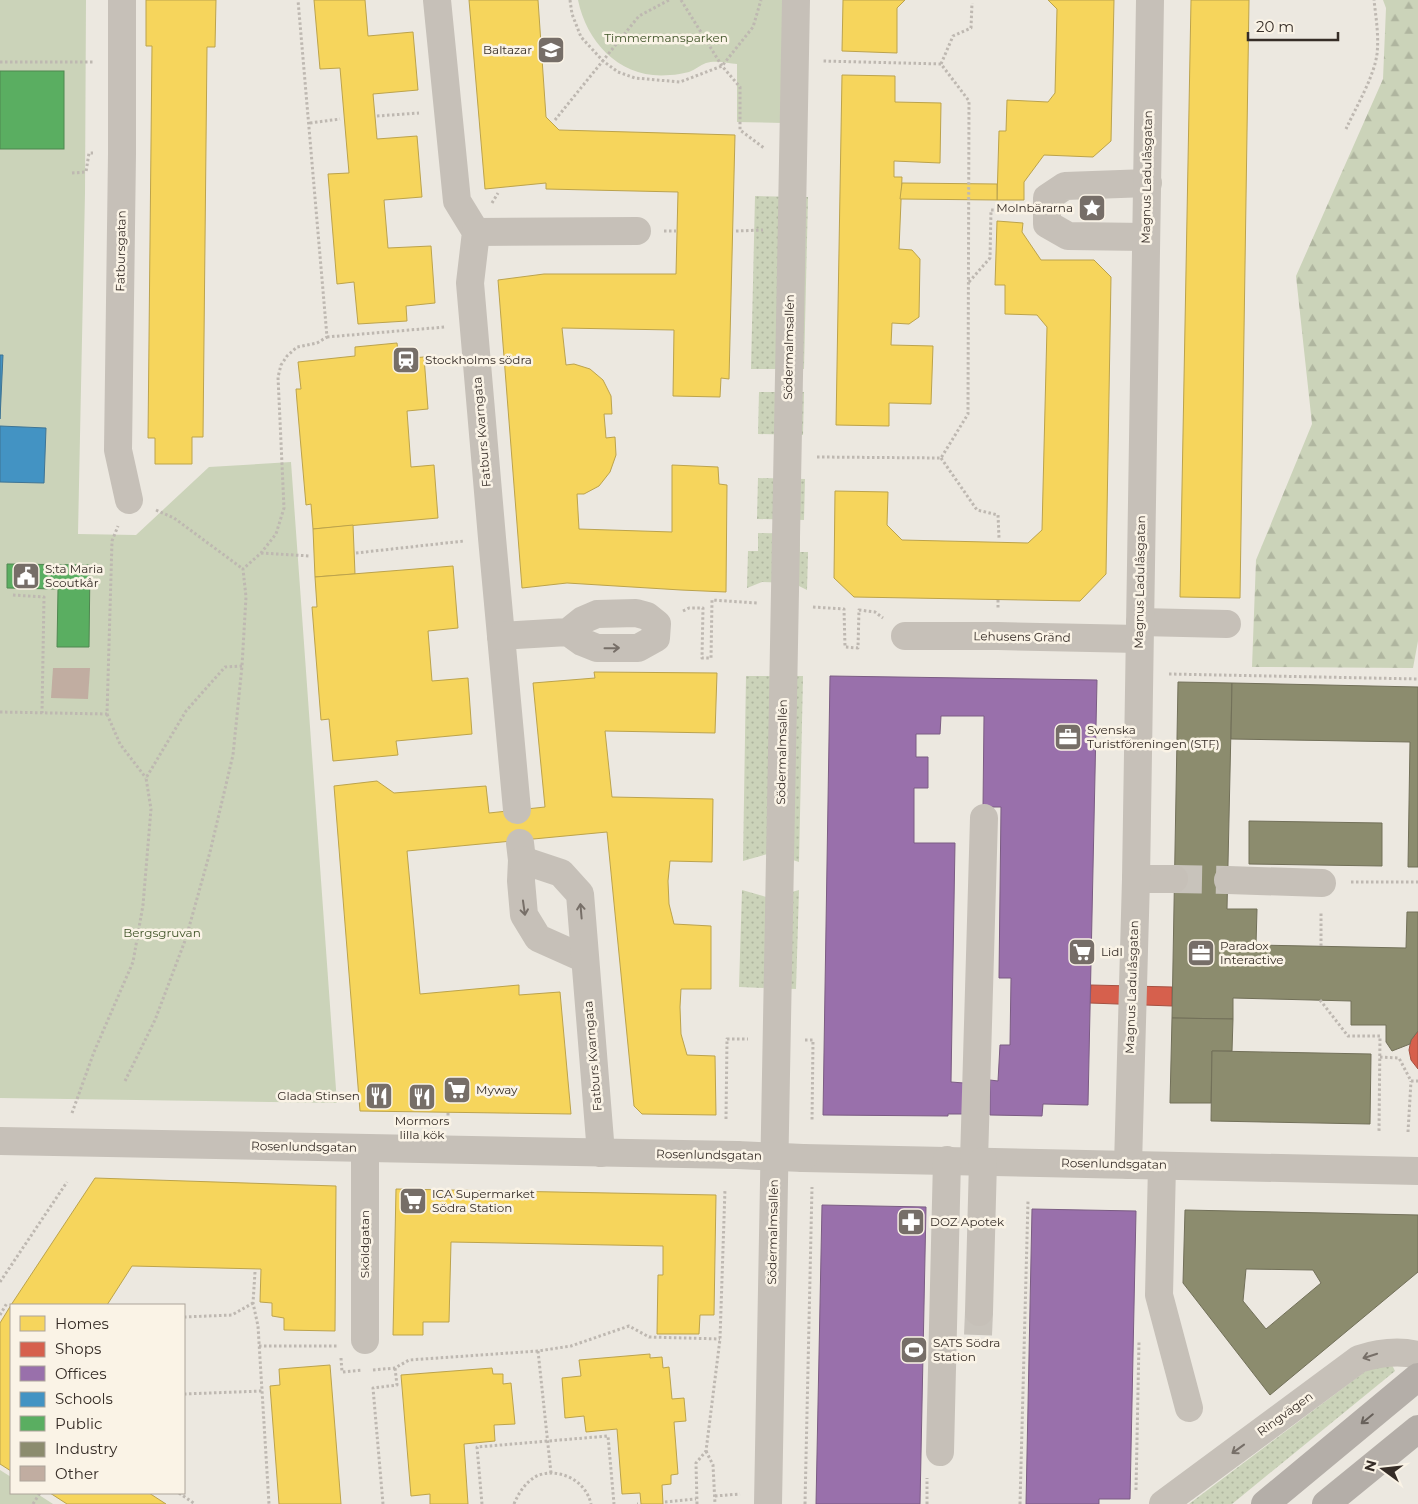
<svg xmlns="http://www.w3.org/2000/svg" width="1418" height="1504" viewBox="0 0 1418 1504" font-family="Montserrat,sans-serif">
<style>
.grass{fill:url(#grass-dots)}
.forest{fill:url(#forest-firs)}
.park{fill:#cbd3b9}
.homes{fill:#f6d55c;stroke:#bca34c}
.shops{fill:#d6604d;stroke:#a65142}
.offices{fill:#9970ab;stroke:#7b5c83}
.schools{fill:#4393c3;stroke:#3f7494}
.public{fill:#5aae61;stroke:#4f8750}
.industry{fill:#8c8c6e;stroke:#727059;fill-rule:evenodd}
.building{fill:#c1ada1}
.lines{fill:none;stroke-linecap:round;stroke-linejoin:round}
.minor-tunnel{stroke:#c8c3bb;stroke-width:28;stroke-dasharray:28 14;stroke-linecap:butt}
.path{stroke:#beb8b1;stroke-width:3;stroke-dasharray:2.5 2.5;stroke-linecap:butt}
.minor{stroke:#c6c0b8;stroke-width:28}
.major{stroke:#b4aea8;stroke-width:28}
.minor-bridge{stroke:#c6c0b8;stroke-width:28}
.oneway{stroke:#776f68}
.oneway2{stroke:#68615b}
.labels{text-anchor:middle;stroke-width:5;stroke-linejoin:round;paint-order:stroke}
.park-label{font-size:12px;fill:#41552a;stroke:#faf3e6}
.poi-label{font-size:12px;fill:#362d27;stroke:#faf3e6;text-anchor:start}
.street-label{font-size:12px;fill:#362d27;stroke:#faf3e6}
</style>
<defs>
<pattern id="grass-dots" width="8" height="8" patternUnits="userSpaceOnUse" patternTransform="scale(1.25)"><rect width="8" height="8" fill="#cbd3b9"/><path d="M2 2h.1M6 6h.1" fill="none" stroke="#afb59f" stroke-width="1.8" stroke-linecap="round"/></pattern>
<pattern id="forest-firs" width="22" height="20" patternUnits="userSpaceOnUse" patternTransform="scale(1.25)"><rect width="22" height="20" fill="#cbd3b9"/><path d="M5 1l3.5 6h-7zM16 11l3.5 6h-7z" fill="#afb59f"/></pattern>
</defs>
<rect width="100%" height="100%" fill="#ece8e0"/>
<g class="grass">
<polygon points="755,196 808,197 804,369 751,369"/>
<polygon points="759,392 804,392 803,435 758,434"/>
<polygon points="758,478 805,479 804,520 757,519"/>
<polygon points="758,533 800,534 800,552 808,552 807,590 793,583 762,582 747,588 748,551 758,551"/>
<polygon points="746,676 803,676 799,862 771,853 743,861"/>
<polygon points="742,890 770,898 799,890 796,989 739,987"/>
<polygon points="1391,1363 1395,1371 1232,1504 1189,1504 1371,1367"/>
</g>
<polygon class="forest" points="1383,0 1418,0 1418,641 1413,668 1252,667 1256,560 1312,424 1296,276 1383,79 1386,8"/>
<g class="park">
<polygon points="0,0 86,0 85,193 78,534 136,535 209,467 291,462 337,1103 0,1098"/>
<path d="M578,0H786L783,123L737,122V64C728,63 715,60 706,63C700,65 695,70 689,72C683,73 676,75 670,75C622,80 587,44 578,0Z"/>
<polygon points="0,1470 11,1477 11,1493 36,1493 53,1504 0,1504"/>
</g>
<g class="homes">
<polygon points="146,0 216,0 215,47 207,47 203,437 192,437 192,464 155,464 155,438 148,438 152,46 146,46"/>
<polygon points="314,0 365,0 368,36 413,32 418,90 373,94 377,139 417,136 422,197 384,200 388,248 431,246 435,303 406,306 407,321 358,324 354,282 337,284 328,174 349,173 340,68 320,69"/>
<polygon points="469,0 538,0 546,117 559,130 735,135 729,379 721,378 720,397 673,396 674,330 562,328 566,365 574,364 590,369 603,380 611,396 612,414 604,414 606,438 615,437 616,455 610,472 599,486 584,494 577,494 579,529 672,532 672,465 718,467 719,484 727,485 726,592 681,590 567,583 522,588 498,280 544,274 676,274 678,192 546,189 546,183 485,189"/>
<polygon points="843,0 905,0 897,8 897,53 842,51"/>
<polygon points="1048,0 1114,0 1111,141 1093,157 1044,155 1024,182 1024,200 997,200 999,131 1006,131 1007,100 1048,102 1055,93 1057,9"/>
<polygon points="1191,0 1249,0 1240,598 1180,597"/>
<polygon points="842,75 895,76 895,102 941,103 940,163 894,161 894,177 902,177 899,249 912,250 920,259 919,317 909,324 892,323 891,345 933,346 931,404 889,403 889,426 836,425"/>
<polygon points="902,183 997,184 997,200 900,199"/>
<polygon points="997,221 1023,223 1022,232 1041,260 1094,260 1111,277 1106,574 1080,601 854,597 834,578 835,491 888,492 887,525 902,540 1028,543 1042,530 1047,327 1037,315 1005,314 1005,285 995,285"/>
<polygon points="397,343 399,359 424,357 428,409 407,411 411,467 434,465 438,518 313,529 311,504 306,505 297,402 296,389 301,389 298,362 355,356 355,347"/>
<polygon points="353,525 355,574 315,577 313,529"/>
<polygon points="453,566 458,628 428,631 432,681 468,678 472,734 396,741 398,755 333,761 329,719 321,720 312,607 317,607 315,577"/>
<polygon points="594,672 717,673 715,733 605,731 612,797 713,799 712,862 670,861 668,881 669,904 674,924 711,926 711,989 681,989 680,1007 681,1034 687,1055 715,1056 716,1115 642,1114 634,1106 607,832 407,851 420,994 519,985 519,995 560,992 571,1114 360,1111 334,786 377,781 394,793 486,786 489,813 545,807 533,683 595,678"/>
<polygon points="95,1178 336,1186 335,1331 284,1330 284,1318 272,1316 272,1303 260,1302 261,1269 132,1266 107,1305 11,1305"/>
<polygon points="396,1189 716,1195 714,1315 700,1315 699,1334 657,1334 658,1275 663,1275 663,1246 451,1242 449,1322 423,1322 423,1335 393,1335"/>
<polygon points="11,1305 11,1471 0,1464 0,1323"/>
<polygon points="650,1354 650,1358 662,1357 663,1368 669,1367 672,1399 684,1398 686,1421 674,1422 678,1474 671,1475 671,1484 662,1485 663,1504 641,1504 640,1493 622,1494 617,1429 586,1432 584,1416 565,1418 562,1378 581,1376 579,1360"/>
<polygon points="330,1365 341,1504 279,1504 270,1386 280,1385 279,1369"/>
<polygon points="492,1368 493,1374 503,1374 503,1384 511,1383 515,1424 494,1425 495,1441 464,1444 468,1504 430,1504 430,1494 411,1496 401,1375"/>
<polygon points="50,1493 149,1493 166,1504 67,1504"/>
</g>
<g class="shops">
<polygon points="1091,985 1172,987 1172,1006 1090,1003"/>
<polygon points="1418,1031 1418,1069 1411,1060 1409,1050 1411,1040"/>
</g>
<g class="offices">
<polygon points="830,676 1097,680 1088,1105 1043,1104 1042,1116 990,1115 990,1080 998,1081 1000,1045 1010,1045 1011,978 999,978 1001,807 983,807 984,716 941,716 940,734 916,734 916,757 928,757 928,788 914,788 914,843 955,843 951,1082 964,1083 963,1114 948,1114 948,1116 823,1115"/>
<polygon points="822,1205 926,1207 920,1504 816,1504"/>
<polygon points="1032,1209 1136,1211 1130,1499 1099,1499 1099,1504 1026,1504"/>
</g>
<g class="schools">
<polygon points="0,355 3,355 0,419"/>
<polygon points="0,426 46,428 44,483 0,482"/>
</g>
<g class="public">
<rect x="0" y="71" width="64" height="78"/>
<polygon points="7,564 90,565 89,647 57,647 58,589 7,588"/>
</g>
<g class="industry">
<polygon points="1178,682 1232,683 1227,909 1257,909 1256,945 1406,948 1407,912 1418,912 1418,1031 1411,1040 1410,1044 1392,1051 1386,1042 1386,1025 1351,1025 1351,1001 1233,998 1233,1019 1172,1018"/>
<polygon points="1232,683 1418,687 1418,867 1408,867 1410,742 1231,739"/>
<polygon points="1249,821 1382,823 1382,866 1249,864"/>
<polygon points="1172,1018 1233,1019 1232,1051 1212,1051 1211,1103 1170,1103"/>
<polygon points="1212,1051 1371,1054 1370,1124 1211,1121"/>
<path d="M1185,1210L1418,1215V1272L1270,1395L1183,1283ZM1246,1269L1313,1270L1321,1283L1266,1329L1243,1301Z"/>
</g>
<polygon class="building" points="53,668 90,668 88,699 51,698"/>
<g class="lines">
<g class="minor-tunnel">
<polyline points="1174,879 1228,880"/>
<polyline points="978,1335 979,1312"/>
</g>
<g class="path">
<polyline points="570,0 572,14 581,37 603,61 618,72 635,78 680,82 722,66 753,27 761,0"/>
<polyline points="681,0 722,66 740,87 740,130 764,148"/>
<polyline points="0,62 93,62"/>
<polyline points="941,64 953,36 971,28 972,3"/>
<polyline points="377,116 419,113"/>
<polyline points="555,120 639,16 669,0"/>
<polyline points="310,123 340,119"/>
<path d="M1346,129C1356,107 1374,77 1377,54C1379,36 1376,18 1374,0"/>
<polyline points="72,173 86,172 89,153 93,153"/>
<polyline points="492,203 498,193"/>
<polyline points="664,231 676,231"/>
<polyline points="736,231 763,230"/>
<polyline points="969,282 990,258 991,210 1019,211"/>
<polyline points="327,337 445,327"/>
<polyline points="817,457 941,458 968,414 969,101 941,64 823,61"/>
<polyline points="941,458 977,510 998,515 999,538"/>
<polyline points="156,510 174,518 243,569"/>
<polyline points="261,553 310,556"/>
<polyline points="356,553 464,541"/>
<polyline points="13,595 44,597 42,713"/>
<polyline points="998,600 998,608"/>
<polyline points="813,607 844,609 845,647 858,648 859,610 875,612 883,618"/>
<polyline points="683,611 689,608 703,608 702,658 711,658 712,600 757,603"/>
<polyline points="1169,674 1418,679"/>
<polyline points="0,712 107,714 112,541 118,526"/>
<polyline points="107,714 120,744 146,778"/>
<polyline points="1351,882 1418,882"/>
<polyline points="1321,946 1321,912"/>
<polyline points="1320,1000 1348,1036 1380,1036 1379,1131"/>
<polyline points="805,1040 813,1040 812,1122"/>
<polyline points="1380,1057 1399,1058 1411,1081 1418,1081"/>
<polyline points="125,1081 155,1020 186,938 210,852 233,755 242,666 246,597 243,569 261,553 276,534 284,508 278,377 281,365 287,356 297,347 317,343 327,337 298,0"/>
<polyline points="72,1113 94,1052 133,962 143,905 151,809 146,778 186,711 225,667 242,666"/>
<polyline points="448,1113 448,1116"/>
<polyline points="726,1119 727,1039 748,1039"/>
<polyline points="1408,1132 1411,1081"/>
<polyline points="255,1272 253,1303 258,1326 269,1504"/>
<polyline points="0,1282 67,1182"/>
<polyline points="0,1315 7,1303"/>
<polyline points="184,1317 232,1315 253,1303"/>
<polyline points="259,1346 338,1346"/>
<polyline points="538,1351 551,1473"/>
<polyline points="341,1358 342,1372 362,1370"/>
<polyline points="373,1370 395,1368 409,1360 538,1351 571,1346 629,1326 649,1337 720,1339"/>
<polyline points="184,1394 262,1391"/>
<polyline points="706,1451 713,1465 715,1504"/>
<polyline points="1136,1490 1139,1341"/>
<polyline points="179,1493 195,1504"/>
<polyline points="715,1496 740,1494"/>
<polyline points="665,1502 696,1499"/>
<polyline points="33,1504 40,1493"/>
<polyline points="383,1504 373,1388 397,1385 395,1368"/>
<polyline points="482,1504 477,1447 608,1436 614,1504"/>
<path d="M514,1504C519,1492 527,1480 539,1475C561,1468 586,1481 591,1504"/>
<polyline points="637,1504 638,1504"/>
<polyline points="697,1504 696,1463 706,1451 720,1339 725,1189"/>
<polyline points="805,1504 812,1187"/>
<polyline points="927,1504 927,1478"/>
<polyline points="1020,1504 1028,1201"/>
</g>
<g class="minor">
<polyline points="122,0 122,154 118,450 129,500"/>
<polyline points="437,0 457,201 476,232 470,283 492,538 517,810"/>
<polyline points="476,232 637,231"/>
<polyline points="1146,237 1068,236 1047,224 1047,198 1065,186 1148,183"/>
<polyline points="1140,622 1227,624"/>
<polyline points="501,636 568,632 583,620 597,614 636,613 647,616 657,624 656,638 638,648 597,648 582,642 568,632"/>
<polyline points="905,636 998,636 1139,639"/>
<polyline points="520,843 522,860 521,881 524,915 538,938 585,959"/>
<polyline points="522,860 561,873 580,894 601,1153"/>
<polyline points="1136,879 1174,879"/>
<polyline points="1228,880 1322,883"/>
<polyline points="0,1141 737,1155"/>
<polyline points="803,1158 1418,1171"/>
<polyline points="974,1161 984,818"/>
<polyline points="1128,1165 1136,879 1150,0"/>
<polyline points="1162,1166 1159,1295 1189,1408"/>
<polyline points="979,1312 983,1161"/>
<polyline points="365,1340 365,1148"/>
<polyline points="940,1452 947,1160"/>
<polyline points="768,1504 796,0"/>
<path d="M1163,1504L1359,1359C1378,1353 1397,1350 1418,1355"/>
</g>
<g class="major">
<polyline points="1265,1504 1418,1377"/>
<polyline points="1326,1504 1418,1429"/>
</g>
<polyline class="minor-bridge" points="737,1155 803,1158"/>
</g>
<defs><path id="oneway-shaft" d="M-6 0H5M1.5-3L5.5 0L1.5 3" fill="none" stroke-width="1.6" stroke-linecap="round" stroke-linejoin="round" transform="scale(1.25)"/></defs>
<g class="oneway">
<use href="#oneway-shaft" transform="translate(612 648) rotate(-1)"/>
<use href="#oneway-shaft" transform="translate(524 908) rotate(82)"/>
<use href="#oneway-shaft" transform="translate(581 911) rotate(-95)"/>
<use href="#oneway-shaft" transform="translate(1370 1356) rotate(162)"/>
<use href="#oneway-shaft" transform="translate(1238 1449) rotate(144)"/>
</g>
<use class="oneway2" href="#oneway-shaft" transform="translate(1367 1419) rotate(141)"/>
<defs>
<g id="school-square" transform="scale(1.4375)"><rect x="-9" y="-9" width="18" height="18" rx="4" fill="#766e68" stroke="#faf3e6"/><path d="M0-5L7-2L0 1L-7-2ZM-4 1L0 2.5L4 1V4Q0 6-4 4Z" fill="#fff"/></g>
<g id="sight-square" transform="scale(1.4375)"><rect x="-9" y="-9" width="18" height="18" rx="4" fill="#766e68" stroke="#faf3e6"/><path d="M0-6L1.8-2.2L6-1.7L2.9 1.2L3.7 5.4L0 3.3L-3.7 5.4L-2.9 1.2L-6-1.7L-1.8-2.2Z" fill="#fff"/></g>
<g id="station-square" transform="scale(1.4375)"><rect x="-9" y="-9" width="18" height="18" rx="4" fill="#766e68" stroke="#faf3e6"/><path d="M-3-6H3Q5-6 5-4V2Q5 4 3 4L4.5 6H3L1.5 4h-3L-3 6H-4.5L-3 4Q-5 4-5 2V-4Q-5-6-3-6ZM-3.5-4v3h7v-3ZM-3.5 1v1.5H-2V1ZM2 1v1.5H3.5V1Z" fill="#fff"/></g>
<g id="civic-square" transform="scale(1.4375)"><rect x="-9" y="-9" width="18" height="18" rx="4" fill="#766e68" stroke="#faf3e6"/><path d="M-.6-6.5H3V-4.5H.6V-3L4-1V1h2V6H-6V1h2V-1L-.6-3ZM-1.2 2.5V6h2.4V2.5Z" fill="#fff"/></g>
<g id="office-square" transform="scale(1.4375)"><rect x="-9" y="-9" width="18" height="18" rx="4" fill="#766e68" stroke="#faf3e6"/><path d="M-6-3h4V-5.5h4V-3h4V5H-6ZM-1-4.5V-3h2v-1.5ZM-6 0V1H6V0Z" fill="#fff"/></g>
<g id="supermarket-square" transform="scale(1.4375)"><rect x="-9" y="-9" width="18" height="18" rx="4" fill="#766e68" stroke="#faf3e6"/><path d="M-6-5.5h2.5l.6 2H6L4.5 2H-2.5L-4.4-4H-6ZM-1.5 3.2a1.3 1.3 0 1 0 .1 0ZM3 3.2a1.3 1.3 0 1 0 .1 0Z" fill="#fff"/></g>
<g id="restaurant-square" transform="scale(1.4375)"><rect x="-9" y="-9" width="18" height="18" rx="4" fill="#766e68" stroke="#faf3e6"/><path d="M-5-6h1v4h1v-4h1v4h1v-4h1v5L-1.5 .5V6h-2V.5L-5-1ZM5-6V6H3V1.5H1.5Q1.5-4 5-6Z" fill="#fff"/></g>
<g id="pharmacy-square" transform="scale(1.4375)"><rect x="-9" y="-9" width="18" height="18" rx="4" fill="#766e68" stroke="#faf3e6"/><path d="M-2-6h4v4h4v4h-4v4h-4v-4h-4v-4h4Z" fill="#fff"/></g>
<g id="stadium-square" transform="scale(1.4375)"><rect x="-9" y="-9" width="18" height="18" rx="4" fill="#766e68" stroke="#faf3e6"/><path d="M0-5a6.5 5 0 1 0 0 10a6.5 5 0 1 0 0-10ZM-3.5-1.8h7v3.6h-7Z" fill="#fff"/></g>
</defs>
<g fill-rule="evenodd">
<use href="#school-square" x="551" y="50"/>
<use href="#sight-square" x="1092" y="208"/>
<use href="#station-square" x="406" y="360"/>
<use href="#civic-square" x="26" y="576"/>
<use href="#office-square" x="1068" y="737"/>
<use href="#supermarket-square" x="1082" y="952"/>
<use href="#office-square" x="1201" y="953"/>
<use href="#supermarket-square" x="457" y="1090"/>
<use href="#restaurant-square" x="379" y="1096"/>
<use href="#restaurant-square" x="422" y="1097"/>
<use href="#supermarket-square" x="413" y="1201"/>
<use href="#pharmacy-square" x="911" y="1222"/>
<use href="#stadium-square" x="914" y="1350"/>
</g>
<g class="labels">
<g class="park-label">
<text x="666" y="42">Timmermansparken</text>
<text x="162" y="937">Bergsgruvan</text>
</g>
<g class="poi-label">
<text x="532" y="54" text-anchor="end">Baltazar</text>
<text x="1073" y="212" text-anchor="end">Molnbärarna</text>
<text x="425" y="364">Stockholms södra</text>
<text x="45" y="573">S:ta Maria<tspan x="45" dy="14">Scoutkår</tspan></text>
<text x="1087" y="734">Svenska<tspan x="1087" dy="14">Turistföreningen (STF)</tspan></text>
<text x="1220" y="950">Paradox<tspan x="1220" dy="14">Interactive</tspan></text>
<text x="1101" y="956">Lidl</text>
<text x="476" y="1094">Myway</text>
<text x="360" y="1100" text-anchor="end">Glada Stinsen</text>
<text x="422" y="1125" text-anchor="middle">Mormors<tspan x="422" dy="14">lilla kök</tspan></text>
<text x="432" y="1198">ICA Supermarket<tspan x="432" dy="14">Södra Station</tspan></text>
<text x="930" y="1226">DOZ Apotek</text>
<text x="933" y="1347">SATS Södra<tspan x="933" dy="14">Station</tspan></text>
</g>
<g class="street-label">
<text transform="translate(1147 177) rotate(-89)" y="4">Magnus Ladulåsgatan</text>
<text transform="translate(121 251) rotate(-89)" y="4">Fatbursgatan</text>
<text transform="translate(789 347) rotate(-89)" y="4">Södermalmsallén</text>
<text transform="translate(482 432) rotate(-95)" y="4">Fatburs Kvarngata</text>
<text transform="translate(1140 582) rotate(-89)" y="4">Magnus Ladulåsgatan</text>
<text transform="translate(1022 637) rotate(1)" y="4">Lehusens Gränd</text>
<text transform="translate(782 752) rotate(-89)" y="4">Södermalmsallén</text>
<text transform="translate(1132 987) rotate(-88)" y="4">Magnus Ladulåsgatan</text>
<text transform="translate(593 1056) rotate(-95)" y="4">Fatburs Kvarngata</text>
<text transform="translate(304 1147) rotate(1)" y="4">Rosenlundsgatan</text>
<text transform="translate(709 1155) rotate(1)" y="4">Rosenlundsgatan</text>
<text transform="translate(1114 1164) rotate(1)" y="4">Rosenlundsgatan</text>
<text transform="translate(773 1232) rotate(-89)" y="4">Södermalmsallén</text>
<text transform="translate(365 1244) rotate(-90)" y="4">Sköldgatan</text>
<text transform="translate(1285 1414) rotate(-36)" y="4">Ringvägen</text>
</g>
</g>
<rect x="10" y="1304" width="175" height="190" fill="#faf3e6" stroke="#aca49a"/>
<rect x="20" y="1316" width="25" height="15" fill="#f6d55c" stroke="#aca49a"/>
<text x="55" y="1329" font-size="15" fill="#362d27">Homes</text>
<rect x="20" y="1342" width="25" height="15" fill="#d6604d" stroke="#aca49a"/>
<text x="55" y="1354" font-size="15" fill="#362d27">Shops</text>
<rect x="20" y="1366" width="25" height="15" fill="#9970ab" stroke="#aca49a"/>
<text x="55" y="1379" font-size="15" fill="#362d27">Offices</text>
<rect x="20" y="1392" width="25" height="15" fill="#4393c3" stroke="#aca49a"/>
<text x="55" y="1404" font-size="15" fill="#362d27">Schools</text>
<rect x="20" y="1416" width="25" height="15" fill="#5aae61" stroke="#aca49a"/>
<text x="55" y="1429" font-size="15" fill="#362d27">Public</text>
<rect x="20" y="1442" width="25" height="15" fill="#8c8c6e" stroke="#aca49a"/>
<text x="55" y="1454" font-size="15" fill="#362d27">Industry</text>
<rect x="20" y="1466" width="25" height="15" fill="#c1ada1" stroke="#aca49a"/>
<text x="55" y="1479" font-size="15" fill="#362d27">Other</text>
<g transform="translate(1383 1469) rotate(285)" stroke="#faf3e6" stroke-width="4" paint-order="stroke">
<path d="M0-4L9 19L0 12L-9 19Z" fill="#362d27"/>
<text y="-8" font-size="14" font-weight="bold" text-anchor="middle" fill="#362d27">N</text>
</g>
<path d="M1248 32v8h90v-8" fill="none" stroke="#362d27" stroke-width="2.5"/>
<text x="1256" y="32" font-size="15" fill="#362d27" stroke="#faf3e6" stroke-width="4" paint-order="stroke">20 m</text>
</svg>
